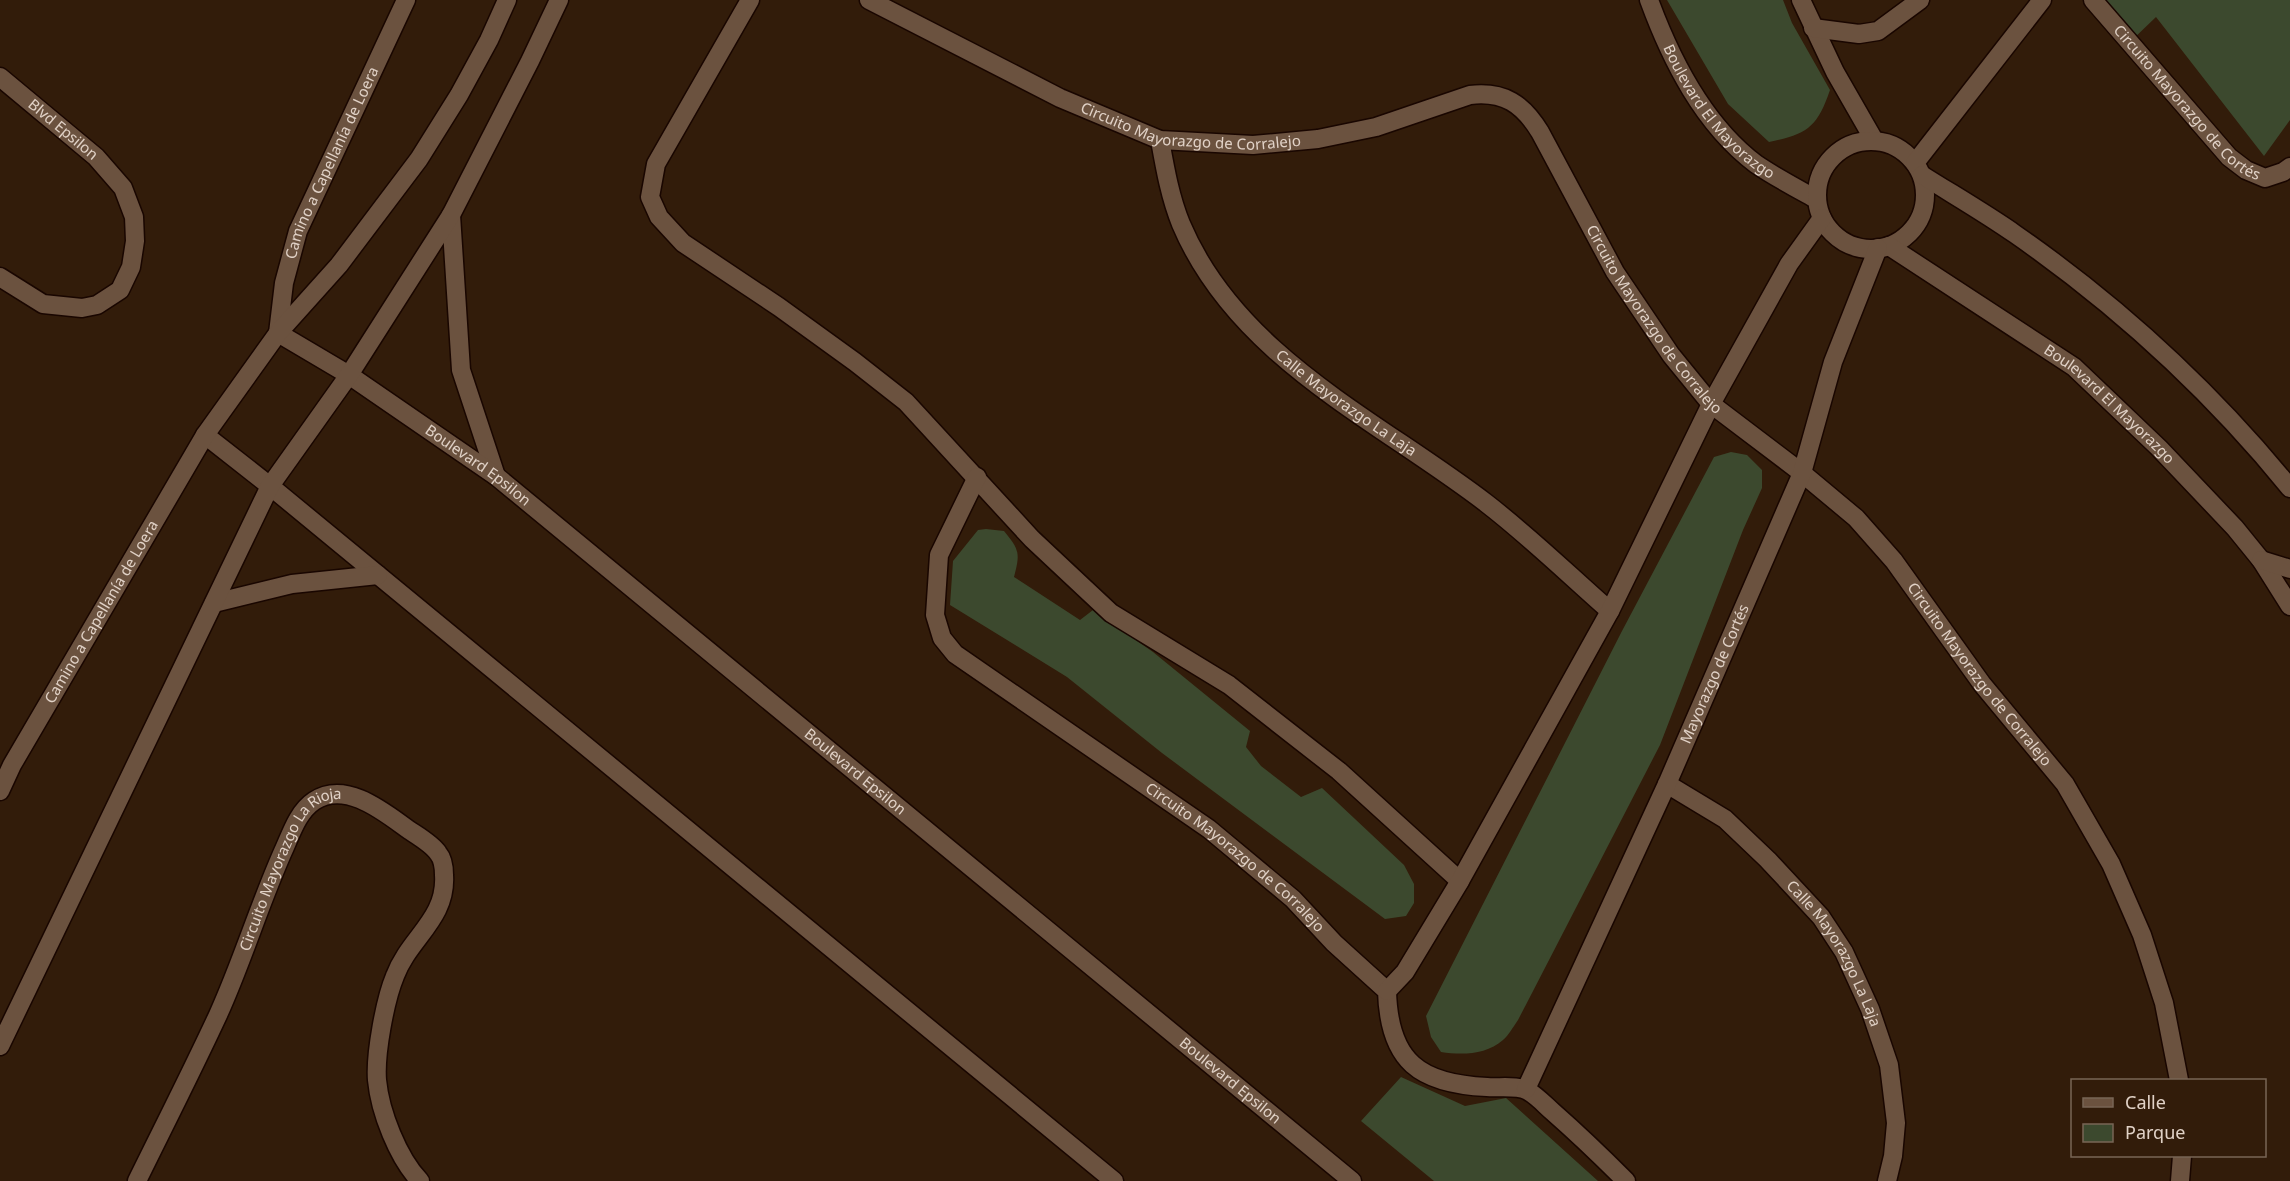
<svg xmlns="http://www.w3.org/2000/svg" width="2290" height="1181" viewBox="0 0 2290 1181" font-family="'Noto Sans',sans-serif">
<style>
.green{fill:#3c492e}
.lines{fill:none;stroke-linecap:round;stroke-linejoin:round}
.minor-casing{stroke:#190600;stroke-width:21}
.minor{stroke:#6b523f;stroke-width:18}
.labels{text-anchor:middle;stroke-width:6;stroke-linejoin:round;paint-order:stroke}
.street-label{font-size:15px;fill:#e1d2c7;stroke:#321c0a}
</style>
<rect width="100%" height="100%" fill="#321c0a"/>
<g class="green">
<path d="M1667,0H1783L1792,23L1830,90C1817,128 1807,134 1769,142L1728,104Z"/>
<polygon points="2101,0 2290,0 2290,120 2264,156 2156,17 2130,42"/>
<path d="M1731,452L1747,455L1762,470V488L1743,530L1660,745L1518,1020C1513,1027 1509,1035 1503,1040C1486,1055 1462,1055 1441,1052L1431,1037L1426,1016L1622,631L1714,457Z"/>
<path d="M986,529L1004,531C1020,550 1020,554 1014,577L1080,620L1093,610L1153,652L1250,731L1246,747L1261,766L1301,797L1322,788L1404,865L1414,884V903L1406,916L1385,919L1162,753L1067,677L950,605L953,561L978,530Z"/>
<polygon points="1401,1077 1465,1106 1506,1098 1598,1181 1434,1181 1361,1121"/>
</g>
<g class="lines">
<g class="minor-casing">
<g id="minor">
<polyline points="750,0 656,164 650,197 659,217 683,243 779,307 855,362 906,402 1032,539 1111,613 1229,685 1339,771 1460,881"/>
<path id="s1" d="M869,0L1060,98L1160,140L1253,145L1318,139L1376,127L1470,95C1504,91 1523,104 1540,132L1615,272L1671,355L1711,404L1802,473L1856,518L1894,561L1982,684L2065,784L2111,864L2142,935L2164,1003L2179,1080"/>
<path id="s2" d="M1649,0C1671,60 1703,124 1756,164C1775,177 1796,188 1816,199"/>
<polyline points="1801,0 1835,72 1874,140"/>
<path id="s3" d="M2093,0L2229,157L2246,170L2265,178L2283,172L2290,167"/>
<polyline points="1813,28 1859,34 1878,31 1920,0"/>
<path id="s4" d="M0,77L96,157L123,188L134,217L135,241L131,267L120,290L97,305L82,308L43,304L0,277"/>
<path id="s5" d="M1160,140C1165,168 1170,197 1181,224C1237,357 1378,420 1486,503C1529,536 1569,575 1610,611"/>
<circle cx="1871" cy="195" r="54"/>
<polyline points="1915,163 2042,0"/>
<path d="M1922,175C1952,194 1985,213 2015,234C2117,305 2211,391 2290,488"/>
<polyline points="451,215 461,370 496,476"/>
<path id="s6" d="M1889,246L2074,367L2159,448L2235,528L2261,560L2290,606"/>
<path id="s7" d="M278,333L349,375L496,476L1352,1181"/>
<path id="s8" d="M278,333L284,283L298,231L406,0"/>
<polyline points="205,435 270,486 1114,1181"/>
<path id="s9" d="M977,477L939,555L935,615L942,638L955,654L1209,829L1293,899L1334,943L1387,991C1389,1062 1420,1084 1487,1087C1499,1088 1519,1085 1528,1091C1537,1096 1545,1105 1553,1112C1578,1134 1602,1157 1626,1181"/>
<polyline points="2261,560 2290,569"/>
<polyline points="214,603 292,584 378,575"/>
<path id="s10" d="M1667,784L1725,819L1768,860L1821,917L1844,952L1870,1009L1889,1065L1896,1123L1893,1156L1887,1181"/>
<path id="s11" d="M0,791L12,765L205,435L278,333L339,265L419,159L459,95L489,40L507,0"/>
<polyline points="1387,991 1405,972 1460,881 1610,611 1711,404 1789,264 1822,218"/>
<polyline points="0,1046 270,486 349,375 451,215 530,61 559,0"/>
<path id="s12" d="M1526,1089L1667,784L1802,473L1833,362L1878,248"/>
<path id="s13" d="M137,1181C164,1126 192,1071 218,1015C243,960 260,902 285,847C292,831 299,811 314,801C346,780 384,812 409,830C418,836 432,844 438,853C443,859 444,867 444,875C447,919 409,938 395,976C385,1000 375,1054 377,1080C380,1112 398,1158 420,1181"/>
<polyline points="2180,1181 2182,1156"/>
</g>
</g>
<use href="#minor" class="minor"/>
</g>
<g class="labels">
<g class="street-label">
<text dy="5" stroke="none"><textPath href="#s3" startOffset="140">Circuito Mayorazgo de Cortés</textPath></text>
<text dy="5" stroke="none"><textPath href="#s2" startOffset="134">Boulevard El Mayorazgo</textPath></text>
<text dy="5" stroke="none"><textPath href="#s1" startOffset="351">Circuito Mayorazgo de Corralejo</textPath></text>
<text dy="5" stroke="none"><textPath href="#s4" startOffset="82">Blvd Epsilon</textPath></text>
<text dy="5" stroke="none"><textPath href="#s8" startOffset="180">Camino a Capellanía de Loera</textPath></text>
<text dy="5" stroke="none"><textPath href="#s1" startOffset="945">Circuito Mayorazgo de Corralejo</textPath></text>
<text dy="5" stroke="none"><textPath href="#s5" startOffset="334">Calle Mayorazgo La Laja</textPath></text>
<text dy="5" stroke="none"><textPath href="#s6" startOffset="272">Boulevard El Mayorazgo</textPath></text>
<text dy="5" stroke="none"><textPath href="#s7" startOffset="240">Boulevard Epsilon</textPath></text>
<text dy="5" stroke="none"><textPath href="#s11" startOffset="206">Camino a Capellanía de Loera</textPath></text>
<text dy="5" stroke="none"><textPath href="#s12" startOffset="456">Mayorazgo de Cortés</textPath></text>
<text dy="5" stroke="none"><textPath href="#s1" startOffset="1431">Circuito Mayorazgo de Corralejo</textPath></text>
<text dy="5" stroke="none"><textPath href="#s7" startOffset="726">Boulevard Epsilon</textPath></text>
<text dy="5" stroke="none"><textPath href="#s9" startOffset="538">Circuito Mayorazgo de Corralejo</textPath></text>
<text dy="5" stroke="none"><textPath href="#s13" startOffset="352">Circuito Mayorazgo La Rioja</textPath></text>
<text dy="5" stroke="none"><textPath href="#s10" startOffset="243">Calle Mayorazgo La Laja</textPath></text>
<text dy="5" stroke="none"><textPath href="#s7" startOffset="1212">Boulevard Epsilon</textPath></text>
</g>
</g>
<rect x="2071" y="1079" width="195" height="78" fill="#321c0a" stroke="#786556" stroke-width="1.5"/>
<rect x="2083" y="1098" width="30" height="9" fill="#6b523f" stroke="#786556" stroke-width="1.5"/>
<text x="2125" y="1109" font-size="18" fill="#e1d2c7">Calle</text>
<rect x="2083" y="1124" width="30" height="18" fill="#3c492e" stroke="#786556" stroke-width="1.5"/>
<text x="2125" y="1139" font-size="18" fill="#e1d2c7">Parque</text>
</svg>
